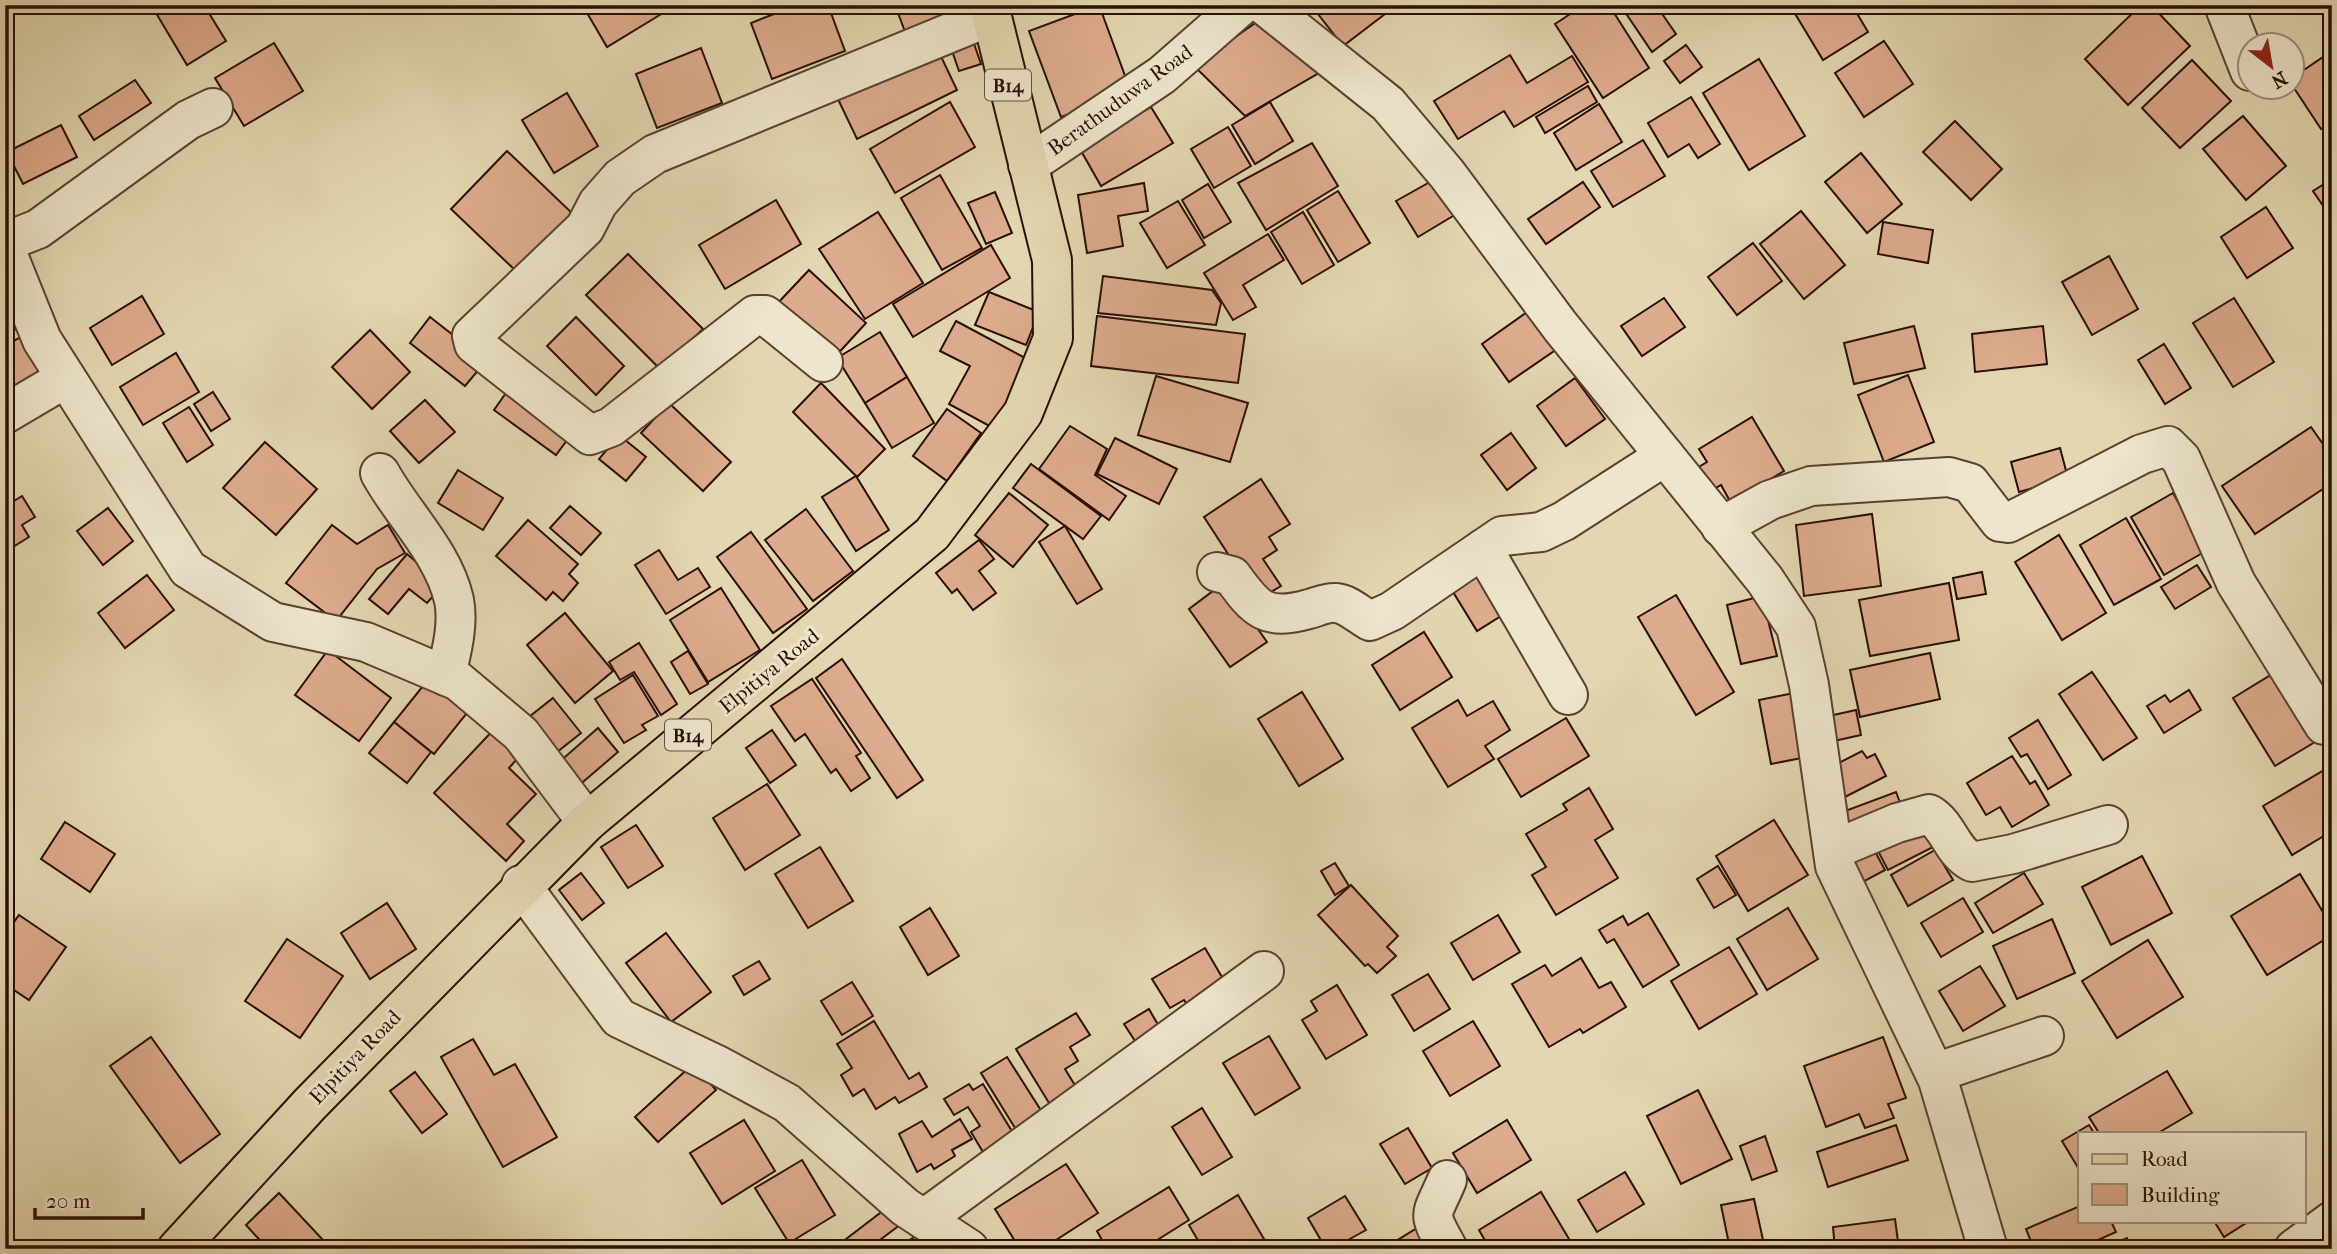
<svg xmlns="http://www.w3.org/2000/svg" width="2337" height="1254" viewBox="0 0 2337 1254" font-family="'IM FELL French Canon',serif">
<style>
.building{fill:#ddab8d;stroke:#2a0f06;stroke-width:2}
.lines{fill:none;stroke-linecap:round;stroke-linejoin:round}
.minor-casing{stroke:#584131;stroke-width:42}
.major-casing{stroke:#2a0f06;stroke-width:42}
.minor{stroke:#ede5cc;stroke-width:38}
.major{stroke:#e3d7b1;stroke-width:38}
.labels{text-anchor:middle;stroke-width:6;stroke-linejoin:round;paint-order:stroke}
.shield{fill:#ede5cc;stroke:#644f41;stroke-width:2}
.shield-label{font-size:19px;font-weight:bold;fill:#2a0f06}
.street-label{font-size:21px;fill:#2a0f06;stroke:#ede5cc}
</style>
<rect width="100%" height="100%" fill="#e3d7b1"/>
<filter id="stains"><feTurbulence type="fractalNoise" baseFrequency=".00286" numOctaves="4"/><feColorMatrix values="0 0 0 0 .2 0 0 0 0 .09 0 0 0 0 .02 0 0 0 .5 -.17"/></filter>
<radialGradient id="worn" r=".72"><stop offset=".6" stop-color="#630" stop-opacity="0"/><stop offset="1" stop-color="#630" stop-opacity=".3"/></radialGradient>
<g class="building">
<polygon points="168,5 204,5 226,41 187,65 156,13"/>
<polygon points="658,5 663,13 607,47 583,6"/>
<polygon points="797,5 828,5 845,51 772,79 751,23"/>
<polygon points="895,5 946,5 951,20 907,37"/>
<polygon points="1099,5 1131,92 1061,117 1029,31"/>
<polygon points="1311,5 1379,5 1385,14 1343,46"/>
<polygon points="1584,5 1609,5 1649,68 1603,98 1555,24"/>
<polygon points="1629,5 1656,5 1676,34 1652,52 1623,9"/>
<polygon points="1794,5 1852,5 1868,32 1823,60 1791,7"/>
<polygon points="2141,5 2151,5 2190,46 2128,105 2085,59"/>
<polygon points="1261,19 1324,70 1245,116 1194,66"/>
<polygon points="971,35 981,64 959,71 949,42"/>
<polygon points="1884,41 1913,84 1864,117 1835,73"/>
<polygon points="274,43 303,91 244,126 215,78"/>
<polygon points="1686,45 1702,67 1680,83 1664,61"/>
<polygon points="936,46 957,90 857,139 836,95"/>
<polygon points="701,48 722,103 657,128 636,74"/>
<polygon points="2332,51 2332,129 2329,125 2321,129 2292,85 2292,78"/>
<polygon points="1510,55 1527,83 1572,56 1588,82 1514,127 1504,111 1458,139 1434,101"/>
<polygon points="1759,59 1805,136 1749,170 1703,93"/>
<polygon points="2192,60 2231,101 2180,148 2142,108"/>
<polygon points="135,80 151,103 94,140 79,116"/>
<polygon points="1588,86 1597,102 1545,133 1536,117"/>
<polygon points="567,93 598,146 554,173 522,120"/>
<polygon points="1691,97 1720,144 1698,158 1689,144 1668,157 1648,123"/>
<polygon points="950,102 975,147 895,193 870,149"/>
<polygon points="1270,102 1293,141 1255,164 1232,125"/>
<polygon points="1599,104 1622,142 1576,170 1554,133"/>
<polygon points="1151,107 1173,143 1101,186 1080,149"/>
<polygon points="2243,116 2286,166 2246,200 2203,149"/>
<polygon points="1955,121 2002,169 1971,200 1923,152"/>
<polygon points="61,125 77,157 23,184 7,152"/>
<polygon points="1228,127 1251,166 1214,188 1191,149"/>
<polygon points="1643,140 1665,176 1613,207 1591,171"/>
<polygon points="1312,143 1338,186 1266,230 1238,183"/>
<polygon points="507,151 574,215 518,273 451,209"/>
<polygon points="1861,153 1902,204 1867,233 1825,182"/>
<polygon points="940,175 982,248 942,270 901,198"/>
<polygon points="1437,178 1458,213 1418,237 1396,201"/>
<polygon points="2332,179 2332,219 2313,191"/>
<polygon points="1583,182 1600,207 1546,244 1528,219"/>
<polygon points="1144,183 1148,211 1118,216 1123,246 1087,253 1078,195"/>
<polygon points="1208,184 1231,222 1204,238 1182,200"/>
<polygon points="1338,191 1370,243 1338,262 1307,210"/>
<polygon points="995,192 1012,233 986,244 968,203"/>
<polygon points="776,200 801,244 725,289 699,245"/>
<polygon points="1178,201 1205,245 1167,268 1140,223"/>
<polygon points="2266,207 2293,248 2247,278 2221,237"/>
<polygon points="1801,211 1845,265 1804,299 1760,244"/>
<polygon points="878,212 923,283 865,319 819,249"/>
<polygon points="1303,212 1334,265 1302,284 1271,232"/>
<polygon points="1883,222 1933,230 1928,263 1878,254"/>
<polygon points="1268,234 1284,260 1243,285 1256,307 1233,320 1204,273"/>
<polygon points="1753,243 1782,281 1737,315 1708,277"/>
<polygon points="991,245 1010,278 913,337 893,304"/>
<polygon points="628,254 703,329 661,370 586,295"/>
<polygon points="2109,256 2138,309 2092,335 2062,282"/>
<polygon points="809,270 866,323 833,359 775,306"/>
<polygon points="1103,276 1212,290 1221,303 1216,325 1098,313"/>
<polygon points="989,292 1039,312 1026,345 975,325"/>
<polygon points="142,296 164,334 112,365 90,328"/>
<polygon points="5,298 20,327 5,335"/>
<polygon points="1664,298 1685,327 1642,356 1621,326"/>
<polygon points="2234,298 2274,362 2233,387 2193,323"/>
<polygon points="1530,310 1557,349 1509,382 1482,344"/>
<polygon points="1097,316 1245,334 1238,383 1091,366"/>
<polygon points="430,317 486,361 465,386 410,343"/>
<polygon points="576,317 624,366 596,395 547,346"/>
<polygon points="956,321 1029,360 993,428 949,404 970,366 940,351"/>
<polygon points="1914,326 1925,368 1854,384 1844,343"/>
<polygon points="2043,326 2047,364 1975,372 1972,334"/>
<polygon points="370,330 410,372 372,409 332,367"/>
<polygon points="880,332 907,377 865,403 837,358"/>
<polygon points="23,336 43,375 5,396 5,345"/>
<polygon points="2164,344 2191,388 2165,404 2138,360"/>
<polygon points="176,353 199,392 143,425 120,387"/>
<polygon points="1908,375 1934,442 1884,462 1858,395"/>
<polygon points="1156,376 1248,403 1230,462 1138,435"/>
<polygon points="907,377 934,423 892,448 865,403"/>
<polygon points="1575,378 1605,419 1566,446 1537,406"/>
<polygon points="513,383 576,428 556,455 494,410"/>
<polygon points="821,383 885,449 857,477 793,412"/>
<polygon points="213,392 230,419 211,431 194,404"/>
<polygon points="425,400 455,432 419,463 390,431"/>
<polygon points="669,403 731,462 703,491 641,433"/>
<polygon points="189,407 213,445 187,462 163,423"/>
<polygon points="947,409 981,433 947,481 913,456"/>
<polygon points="1752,417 1784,471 1731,503 1721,485 1711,491 1697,468 1707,462 1699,449"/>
<polygon points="1070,426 1107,449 1095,475 1126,496 1109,520 1039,469"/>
<polygon points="2311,427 2332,457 2332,483 2255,534 2222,486"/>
<polygon points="1511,433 1536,468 1507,490 1481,455"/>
<polygon points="619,435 646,457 626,481 599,459"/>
<polygon points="1115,438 1177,469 1159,504 1097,474"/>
<polygon points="265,442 317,489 276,535 223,488"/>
<polygon points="2060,448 2068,478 2019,492 2011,462"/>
<polygon points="1031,464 1101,516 1083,539 1013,488"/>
<polygon points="458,470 503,498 483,530 438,503"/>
<polygon points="856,476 889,530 856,551 822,497"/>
<polygon points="1261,479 1290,524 1269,537 1277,550 1263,559 1281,586 1258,600 1204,517"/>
<polygon points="1009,493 1048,525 1013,567 975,535"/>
<polygon points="2173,493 2206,551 2164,575 2131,517"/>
<polygon points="22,496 35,517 22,525 29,537 5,552 5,498 9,504"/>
<polygon points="570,506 601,533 581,555 550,528"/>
<polygon points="108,508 133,541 103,565 77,531"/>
<polygon points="806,509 853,571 813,601 765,540"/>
<polygon points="1872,514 1881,586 1804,596 1796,525"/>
<polygon points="2126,518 2161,579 2114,605 2080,545"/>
<polygon points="528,520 578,564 569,574 578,583 563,601 553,592 546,600 496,556"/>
<polygon points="332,525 357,544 388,525 405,553 377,569 336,621 286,583"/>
<polygon points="1065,526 1102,589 1077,604 1039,542"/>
<polygon points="751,532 807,609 773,633 717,557"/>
<polygon points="2059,535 2106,613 2062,640 2015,562"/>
<polygon points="979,540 994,559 979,571 996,593 973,610 957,589 952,593 936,573"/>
<polygon points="659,550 678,580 698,568 710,587 666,614 635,565"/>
<polygon points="407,554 443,585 427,603 409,589 388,614 369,599"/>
<polygon points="2197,565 2211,587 2175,609 2161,587"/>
<polygon points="1485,566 1512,609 1477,631 1450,587"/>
<polygon points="1982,572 1986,594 1957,599 1953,578"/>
<polygon points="147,575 174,610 125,648 98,613"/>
<polygon points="1225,582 1267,642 1230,667 1189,609"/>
<polygon points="1949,583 1959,640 1870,656 1859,600"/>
<polygon points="721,588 760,650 708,682 670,620"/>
<polygon points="1676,595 1734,692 1696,715 1638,617"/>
<polygon points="1762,596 1777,656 1741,664 1727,605"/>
<polygon points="565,613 613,671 575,703 527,645"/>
<polygon points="1424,632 1452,677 1400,710 1372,665"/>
<polygon points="639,643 677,704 661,715 634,672 620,680 609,662"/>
<polygon points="328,650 391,698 359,741 295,695"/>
<polygon points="688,651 708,684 690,694 671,662"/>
<polygon points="1930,653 1940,699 1860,717 1850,670"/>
<polygon points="842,659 923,780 897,798 816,678"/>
<polygon points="2092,672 2137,738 2103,760 2059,694"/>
<polygon points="2274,673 2315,742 2275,766 2233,698"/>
<polygon points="633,675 658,716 642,725 646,730 624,743 595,699"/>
<polygon points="812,679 861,753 856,756 870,778 851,791 836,769 831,773 805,734 795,741 771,706"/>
<polygon points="427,681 467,713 434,754 394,722"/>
<polygon points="2189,690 2201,710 2164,733 2147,706 2165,695 2170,702"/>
<polygon points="1302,692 1343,759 1299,786 1258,719"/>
<polygon points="1794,693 1807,757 1771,764 1759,700"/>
<polygon points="553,698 581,733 552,756 524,721"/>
<polygon points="1458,700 1467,716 1493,701 1510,730 1485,746 1494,759 1448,787 1412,728"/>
<polygon points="1856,710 1861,735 1825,743 1820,718"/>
<polygon points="1566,718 1589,756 1521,797 1498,759"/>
<polygon points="2038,720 2071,775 2048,789 2027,754 2021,757 2009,738"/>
<polygon points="394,722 431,752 407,783 369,753"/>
<polygon points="498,725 525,750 509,768 536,794 507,824 524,841 506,861 434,793"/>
<polygon points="598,728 618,752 577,787 557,764"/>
<polygon points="772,730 796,765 770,783 746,748"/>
<polygon points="1862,751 1867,758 1875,754 1886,776 1841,799 1831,767"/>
<polygon points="2012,756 2030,784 2035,781 2049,805 2012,827 2000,807 1986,815 1967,783"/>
<polygon points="2331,766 2332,831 2292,855 2263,806"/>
<polygon points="767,784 800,835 745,870 713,818"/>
<polygon points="1589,788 1613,829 1595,840 1618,878 1556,915 1532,875 1546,867 1526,834 1567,810 1563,804"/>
<polygon points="1896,792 1904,813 1852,832 1845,811"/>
<polygon points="1774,820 1808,875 1748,911 1716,856"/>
<polygon points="65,822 115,854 90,892 41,859"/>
<polygon points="1924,824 1935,846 1888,870 1877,849"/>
<polygon points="636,825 663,866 628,888 601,847"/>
<polygon points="1872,846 1885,870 1861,883 1848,858"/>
<polygon points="820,847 853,901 808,928 775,874"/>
<polygon points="1935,850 1953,880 1908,906 1891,875"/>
<polygon points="2142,856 2172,913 2111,945 2082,887"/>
<polygon points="1335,863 1349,886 1335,895 1321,871"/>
<polygon points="1718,866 1736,895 1714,908 1697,879"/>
<polygon points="581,873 604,903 582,920 559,890"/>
<polygon points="2024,873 2043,904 1993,933 1975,903"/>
<polygon points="2300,874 2332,927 2332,935 2267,975 2231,916"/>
<polygon points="1351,885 1398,936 1387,947 1396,956 1377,973 1368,964 1365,966 1318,915"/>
<polygon points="1963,898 1983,932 1941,957 1921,923"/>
<polygon points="387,903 416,949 370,979 341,933"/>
<polygon points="930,908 959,956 928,975 900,927"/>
<polygon points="1788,908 1818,959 1767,990 1737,939"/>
<polygon points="1648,913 1679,965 1643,987 1614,939 1607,943 1599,930 1623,916 1628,925"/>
<polygon points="19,915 66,947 29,1000 5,984 5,935"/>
<polygon points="1498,915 1520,952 1473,980 1451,943"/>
<polygon points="2052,919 2075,973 2017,999 1993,946"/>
<polygon points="666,933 711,992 671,1022 626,963"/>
<polygon points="287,939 343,976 300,1038 245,1001"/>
<polygon points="2148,940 2183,997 2117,1038 2082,981"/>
<polygon points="1729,947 1757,994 1699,1029 1671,981"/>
<polygon points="1205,948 1226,984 1188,1006 1184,1000 1170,1008 1152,979"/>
<polygon points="1581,958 1599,988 1611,982 1626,1007 1583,1033 1580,1029 1549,1047 1512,984 1545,965 1552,976"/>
<polygon points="759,961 770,979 744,995 733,976"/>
<polygon points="1980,966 2005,1006 1963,1031 1939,991"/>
<polygon points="1428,974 1450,1009 1414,1031 1392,995"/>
<polygon points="852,982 873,1016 842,1035 821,1001"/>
<polygon points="1337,985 1367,1035 1326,1059 1302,1020 1317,1011 1311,1001"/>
<polygon points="1149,1009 1161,1030 1137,1044 1124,1024"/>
<polygon points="1076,1013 1090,1035 1070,1047 1078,1061 1065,1069 1076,1087 1049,1103 1016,1049"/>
<polygon points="874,1021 909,1079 919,1073 927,1087 899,1103 895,1097 876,1109 864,1089 853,1096 841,1075 852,1068 837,1044"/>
<polygon points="1473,1021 1500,1066 1450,1096 1423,1051"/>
<polygon points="1269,1036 1300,1088 1255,1115 1223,1063"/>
<polygon points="151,1037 220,1134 180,1163 110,1066"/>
<polygon points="1883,1037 1906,1098 1888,1104 1894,1118 1865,1128 1859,1114 1826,1127 1804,1066"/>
<polygon points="473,1039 494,1075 515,1064 557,1137 503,1167 441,1057"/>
<polygon points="1007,1057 1042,1112 1015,1128 981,1073"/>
<polygon points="693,1064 716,1090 658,1142 635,1117"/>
<polygon points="2167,1071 2192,1113 2158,1133 2099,1133 2089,1117"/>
<polygon points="415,1072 447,1114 422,1133 390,1091"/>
<polygon points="969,1084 973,1090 983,1084 1013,1133 983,1152 971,1132 980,1126 968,1107 954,1115 944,1099"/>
<polygon points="1698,1090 1732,1159 1681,1184 1647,1116"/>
<polygon points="1202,1108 1232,1157 1202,1175 1172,1127"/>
<polygon points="960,1119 972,1139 952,1150 955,1156 934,1169 931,1164 917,1172 899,1134 922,1121 932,1137"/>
<polygon points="744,1120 775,1171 722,1204 690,1153"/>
<polygon points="1507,1120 1531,1160 1477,1193 1453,1153"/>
<polygon points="1896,1125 1908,1160 1828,1187 1817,1152"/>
<polygon points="2089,1125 2094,1133 2080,1133 2080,1171 2062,1141"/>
<polygon points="1408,1128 1432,1168 1405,1184 1380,1144"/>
<polygon points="1765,1136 1777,1171 1752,1180 1740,1146"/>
<polygon points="802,1160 835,1215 789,1243 755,1188"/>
<polygon points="1066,1164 1098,1213 1042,1249 1020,1249 995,1209"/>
<polygon points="1625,1172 1644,1204 1597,1232 1578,1200"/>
<polygon points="1169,1187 1189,1220 1143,1249 1107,1249 1097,1231"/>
<polygon points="1541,1192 1575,1249 1490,1249 1479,1230"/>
<polygon points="279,1193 323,1240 314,1249 268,1249 246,1225"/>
<polygon points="1238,1195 1264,1239 1248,1249 1203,1249 1189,1225"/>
<polygon points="1345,1196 1366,1230 1348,1240 1351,1245 1344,1249 1326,1249 1308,1218"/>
<polygon points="1754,1199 1765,1249 1730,1249 1721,1205"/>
<polygon points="2080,1206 2080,1221 2111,1221 2116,1232 2078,1249 2034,1249 2026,1229"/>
<polygon points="888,1207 901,1224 868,1249 833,1249"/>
<polygon points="1895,1219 1899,1249 1835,1249 1833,1227"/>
<polygon points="2214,1221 2244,1221 2246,1223 2224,1237"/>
<polygon points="1422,1225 1436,1249 1383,1249"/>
<polygon points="923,1232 933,1249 894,1249"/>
<polygon points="2127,1238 2131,1249 2101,1249"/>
</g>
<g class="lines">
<g class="minor-casing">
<g id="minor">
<polyline points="1264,5 1388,104 1447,174 1560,326 1765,580 1796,627 1809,685 1835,866 1938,1080 1988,1249"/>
<polyline points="2226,10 2250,71"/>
<polyline points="1028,165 1162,75 1242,5"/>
<polyline points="5,242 38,229 188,120 213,108"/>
<polyline points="5,248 42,340 188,569 273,622 366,642 458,681 521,734 587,822"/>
<polyline points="823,362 765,315 755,315 611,427 590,435 474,344 472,336 585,228 598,203 620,178 655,154 991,16"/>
<polyline points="5,414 66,378"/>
<path d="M380,473C403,515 443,552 454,600C459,625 451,653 446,676"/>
<polyline points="1721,527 1770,500 1811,486 1949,477 1970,483 2000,522 2008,523 2142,454 2168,446 2181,459 2236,583 2324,725 2332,726"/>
<polyline points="1483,549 1568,695"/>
<path d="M1217,572L1232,576C1256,610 1266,621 1309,609C1317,607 1327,602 1336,603C1348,604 1359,615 1370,621L1392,611L1502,536L1541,532L1564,521L1665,456"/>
<path d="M1833,850L1897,823L1929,814C1949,826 1951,851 1972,862L2013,854L2108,825"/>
<polyline points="521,885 619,1018 719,1066 787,1103 905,1207 969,1249"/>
<polyline points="1935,1073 2044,1036"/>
<path d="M1447,1180C1431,1218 1426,1210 1448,1249"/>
<polyline points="924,1219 1264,971"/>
<polyline points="2294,1249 2332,1221"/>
</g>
</g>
<g class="major-casing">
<polyline id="major" points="177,1249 310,1104 587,822 932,534 1023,413 1053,338 1052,260 989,5"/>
</g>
<use href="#minor" class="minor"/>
<use href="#major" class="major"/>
</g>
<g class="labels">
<g class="shield">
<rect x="985" y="69.5" width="46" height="31" rx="5"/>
<rect x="665" y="719.5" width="46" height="31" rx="5"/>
</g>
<g class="shield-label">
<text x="1008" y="92">B14</text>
<text x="688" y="742">B14</text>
</g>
<g class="street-label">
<text transform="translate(1120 100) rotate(-36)" y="7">Berathuduwa Road</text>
<text transform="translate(769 671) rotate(-39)" y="7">Elpitiya Road</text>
<text transform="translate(355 1057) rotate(-46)" y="7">Elpitiya Road</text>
</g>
</g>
<rect width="2337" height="1254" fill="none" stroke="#e3d7b1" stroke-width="28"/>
<rect x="7" y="7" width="2323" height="1240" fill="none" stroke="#2a0f06" stroke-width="3.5"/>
<rect x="14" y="14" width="2309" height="1226" fill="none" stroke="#2a0f06" stroke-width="2"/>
<rect x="2078" y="1132" width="228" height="91" fill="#ede5cc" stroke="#9f8f7d" stroke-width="2"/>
<rect x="2092" y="1154" width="35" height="10" fill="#e3d7b1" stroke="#9f8f7d" stroke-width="2"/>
<text x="2141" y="1166" font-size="21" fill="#2a0f06">Road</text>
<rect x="2092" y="1184" width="35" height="21" fill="#ddab8d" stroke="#9f8f7d" stroke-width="2"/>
<text x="2141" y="1202" font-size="21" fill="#2a0f06">Building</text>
<g transform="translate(2271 66) rotate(149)"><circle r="33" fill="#ede5cc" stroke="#9f8f7d" stroke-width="2"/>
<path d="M0-5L12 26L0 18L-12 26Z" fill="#8f2418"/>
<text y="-10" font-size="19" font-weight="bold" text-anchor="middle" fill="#2a0f06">N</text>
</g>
<path d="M35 1208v10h108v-10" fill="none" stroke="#2a0f06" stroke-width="3.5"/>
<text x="46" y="1208" font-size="21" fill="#2a0f06" stroke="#ede5cc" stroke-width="5" paint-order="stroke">20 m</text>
<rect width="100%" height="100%" filter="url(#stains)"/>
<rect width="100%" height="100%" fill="url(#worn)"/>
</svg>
